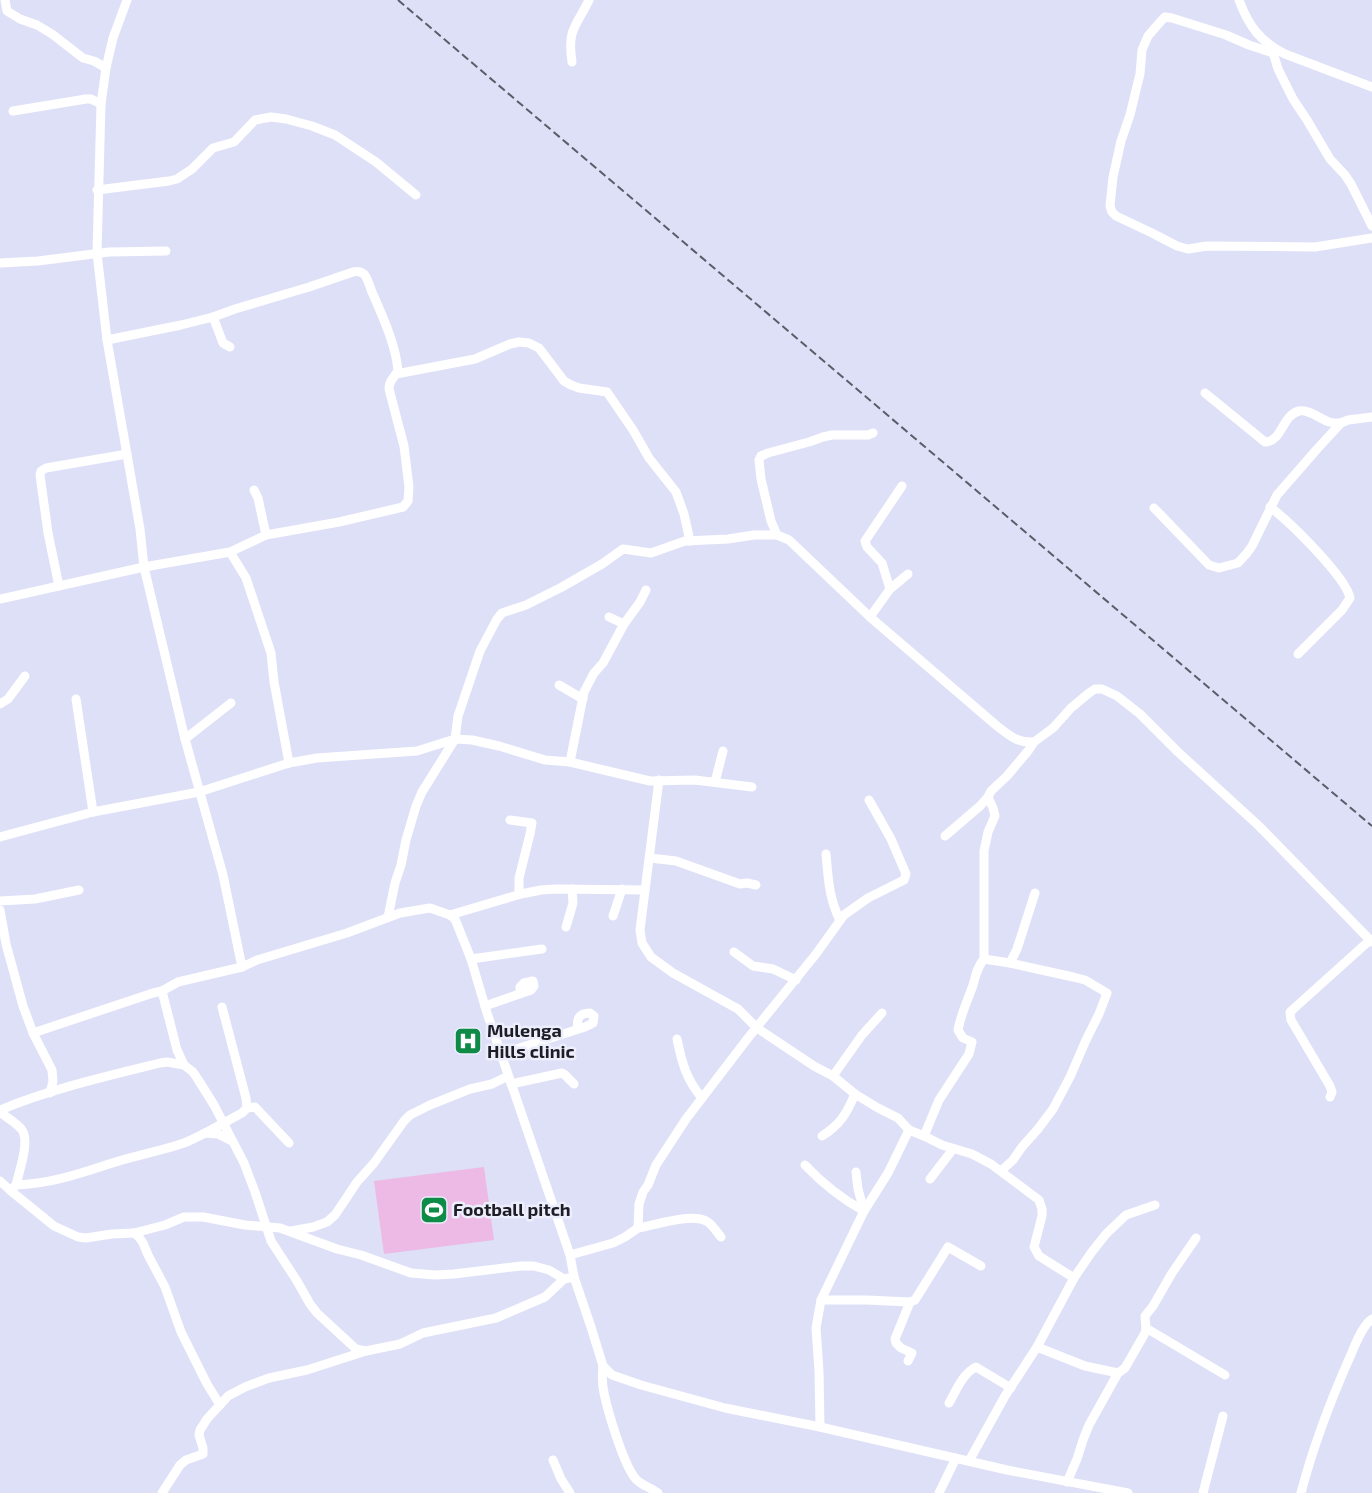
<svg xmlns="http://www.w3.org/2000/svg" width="1372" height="1493" viewBox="0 0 1372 1493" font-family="'Exo 2',sans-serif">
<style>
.green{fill:#edb9e5}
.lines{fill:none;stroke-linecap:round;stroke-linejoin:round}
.minor{stroke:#fff;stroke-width:9}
.rail{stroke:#5b5c69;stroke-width:2;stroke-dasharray:8 4;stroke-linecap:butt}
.labels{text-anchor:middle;stroke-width:5;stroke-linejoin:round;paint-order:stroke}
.poi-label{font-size:18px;font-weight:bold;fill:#1c1d25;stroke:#eceefc;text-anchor:start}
</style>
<rect width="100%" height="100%" fill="#dee0f7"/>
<polygon class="green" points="484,1167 494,1240 384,1254 374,1181"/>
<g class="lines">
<g class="minor">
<polyline points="5,0 7,11 20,19 37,25 52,34 83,58 94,61 106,68"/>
<polyline points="127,0 113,38 106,68 101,104 97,253 107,340 140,529 144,567 185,739 223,875 242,967"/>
<path d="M1239,0C1249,27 1260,41 1285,54L1372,87"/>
<polyline points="1272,49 1278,69 1293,99 1307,120 1330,159 1345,175 1351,184 1372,226"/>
<polyline points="1273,53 1249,45 1226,35 1172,18 1165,17 1161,21 1148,36 1142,50 1140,74 1136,90 1130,115 1121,141 1113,177 1110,206 1112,212 1116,216 1152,233 1177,246 1188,249 1207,246 1315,247 1372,238"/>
<path d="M572,62C567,29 576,27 589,0"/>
<polyline points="13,111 86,99 91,99 101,104"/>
<polyline points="97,190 169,181 177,179 192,169 213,148 234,142 255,120 271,117 286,119 312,126 335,135 376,162 416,195"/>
<polyline points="0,263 38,261 109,252 166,251"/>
<polyline points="213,317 223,343 230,347"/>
<polyline points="396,374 475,359 510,344 519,342 529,343 539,348 564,381 571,385 579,388 607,392 633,430 649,458 676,492 684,514 690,541"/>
<path d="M1205,393L1265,442C1282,442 1282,415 1299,411C1309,409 1320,419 1329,422C1333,423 1337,423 1341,423"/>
<polyline points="254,490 258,498 266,535"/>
<path d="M1270,507C1289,521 1346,577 1350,598L1342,610L1298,654"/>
<polyline points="1154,508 1209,565 1219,568 1238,563 1247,553 1252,546 1277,495 1318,448 1341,423 1348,420 1372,417"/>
<polyline points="777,535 771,521 761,479 759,460 761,456 768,453 809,442 823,437 832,435 868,435 873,433"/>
<polyline points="230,552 246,578 271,653 274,682 289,763"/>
<polyline points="59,586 48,533 40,475 41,471 46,468 127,454"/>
<polyline points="890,589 882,563 867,547 865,541 902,486"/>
<path d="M0,599L144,567L230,552L266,535L339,522L403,507L408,501L409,487L404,446L389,389C389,380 394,378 398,371C396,345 382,315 372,292C370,287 368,279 364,274C360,271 357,271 353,272L309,287L235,309L213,317L181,325L107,340"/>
<polyline points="609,617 624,624"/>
<polyline points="870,617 890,589 908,574"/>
<polyline points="559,685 583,699"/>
<polyline points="76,699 93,812"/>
<polyline points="0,704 8,699 25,676"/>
<polyline points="185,739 231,703"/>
<polyline points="570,762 584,692 594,673 603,663 624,624 640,602 646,590"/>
<polyline points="659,780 640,930 642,943 651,957 673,973 738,1009 757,1028 814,1066 833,1076 855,1094 878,1108 898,1118 909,1130 924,1136 942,1145 972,1154 991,1164 1039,1200 1042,1209 1042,1216 1034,1247 1039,1256 1074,1278"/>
<polyline points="715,782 723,751"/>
<polyline points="510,820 532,823 530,834 519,878 519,894"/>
<polyline points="945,836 980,806 988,797"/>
<polyline points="0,837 93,812 199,792 289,763 317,758 417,751 455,739 472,740 499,746 545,760 570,762 650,781 695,780 752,787"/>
<path d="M826,854C828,876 829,900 840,920"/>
<polyline points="650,858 676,861 740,884 747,883 756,885"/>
<polyline points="0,901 35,899 79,890"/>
<polyline points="0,910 6,944 23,1006 33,1033 52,1070 53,1081 50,1093"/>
<polyline points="450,915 521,894 541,890 556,889 645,890"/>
<polyline points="613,916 622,889"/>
<path d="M388,917L395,883L401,865L406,840L416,806L422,792L455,739L458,716L480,651L497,619L502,613L526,605L562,587L602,564L623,549L651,553L685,541L728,539L754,535H777L789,540L870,617L997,726C1010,736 1017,743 1034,742"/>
<polyline points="566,927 573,903 572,889"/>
<polyline points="734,952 753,966 773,969 796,980"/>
<polyline points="471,959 542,949"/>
<polyline points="984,959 984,851 988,832 995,816 993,808 988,797 991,791 1007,776 1028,751 1034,742 1053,728 1071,708 1089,693 1095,689 1102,689 1117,696 1140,714 1178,752 1259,826 1372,942"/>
<polyline points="1010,963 1017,949 1035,893"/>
<polyline points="162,991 177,1050 184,1065"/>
<polyline points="485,1006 531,990 534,986 533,981 524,983 520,987 520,994"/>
<polyline points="33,1033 153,993 162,991 178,982 242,967 257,960 347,933 400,913 430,908 450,915 455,919 471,959 487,1013 570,1255 574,1277 591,1327 603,1366 612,1375 641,1385 725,1408 820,1427 1007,1470 1128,1493"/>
<path d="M677,1039C682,1063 686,1079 702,1098"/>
<path d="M501,1054L585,1027L593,1023L594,1016L590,1013C579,1013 576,1019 578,1029"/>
<polyline points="833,1076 862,1035 882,1013"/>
<polyline points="511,1084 562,1073 564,1074 574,1084"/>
<polyline points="1330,1097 1332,1092 1330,1086 1291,1020 1290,1012 1370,940"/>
<polyline points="247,1108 255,1107 289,1143"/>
<path d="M0,1110C51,1089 107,1076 160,1063L167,1062L184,1065L193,1072L199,1081L214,1105L244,1163L255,1192L271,1241L297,1281L310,1304L317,1313L356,1349L366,1351L400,1344L423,1333L496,1318L545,1297L564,1279L574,1277"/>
<path d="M0,1112C7,1118 17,1123 22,1130C30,1141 19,1172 16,1185"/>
<polyline points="205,1133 218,1134 232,1141"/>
<path d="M822,1136C840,1125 847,1113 855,1094"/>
<path d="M924,1136L939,1100L969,1054L972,1042L963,1038L958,1030C961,1013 968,1000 973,985C976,975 977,967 984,959L1010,963L1073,977L1085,980L1107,993L1099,1014L1086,1040L1070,1077L1053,1109L1038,1129L1022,1147L1013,1160L1001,1171"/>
<path d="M805,1165C822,1183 842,1199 864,1211"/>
<polyline points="856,1172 858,1189 864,1211"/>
<polyline points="930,1179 953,1149"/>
<path d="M0,1181L11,1191L16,1185C47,1184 76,1175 106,1165C131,1156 158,1152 184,1143C204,1135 223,1123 242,1113L247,1108L246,1098L222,1007"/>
<polyline points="11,1191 54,1226 78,1237 86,1238 112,1234 134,1233 165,1225 184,1217 203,1217 245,1225 280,1228 337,1249 361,1255 411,1273 435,1275 454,1274 521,1266 534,1266 549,1270 564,1279"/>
<path d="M638,1228C657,1225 692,1212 708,1222C713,1226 717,1232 721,1237"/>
<polyline points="291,1231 313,1227 327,1222 335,1215 357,1182 374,1163 404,1121 410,1115 430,1105 470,1089 492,1084 508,1076"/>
<polyline points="134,1233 139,1237 143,1243 148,1255 165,1287 181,1332 207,1384 220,1405"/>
<polyline points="570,1255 613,1243 625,1237 638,1228 639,1204 643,1192 648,1185 656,1165 686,1119 748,1038 816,954 844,915 868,898 904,880 906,874 891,839 869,800"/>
<polyline points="821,1300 867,1300 910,1302 915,1300 948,1247 981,1266"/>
<polyline points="1146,1328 1145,1316 1153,1306 1172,1273 1196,1238"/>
<polyline points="1037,1347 1085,1366 1118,1373"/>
<polyline points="908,1361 912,1353 901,1348 896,1343 895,1339 910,1302"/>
<path d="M603,1366C602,1375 602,1384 604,1393C608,1412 623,1463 635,1478C641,1486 651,1487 658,1493"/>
<path d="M949,1403C956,1391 963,1373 976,1367L1011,1388"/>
<polyline points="820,1427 819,1371 816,1328 821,1300 864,1211 888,1173 909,1130"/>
<polyline points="553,1460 561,1479 570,1493"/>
<polyline points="969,1461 1005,1396 1037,1347 1074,1278 1091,1253 1106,1234 1126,1215 1155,1205"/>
<polyline points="1067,1482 1077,1459 1083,1440 1089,1425 1118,1373 1125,1368 1145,1333 1146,1328 1225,1375"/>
<polyline points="162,1493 180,1465 186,1460 203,1454 203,1448 199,1435 200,1430 207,1419 228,1396 245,1387 269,1378 307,1370 366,1351"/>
<polyline points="939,1493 956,1458"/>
<polyline points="1203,1493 1223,1416"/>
<path d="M1301,1493C1313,1447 1330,1402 1349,1359C1354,1348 1362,1325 1372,1319"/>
</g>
<polyline class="rail" points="398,0 1372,826"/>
</g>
<defs>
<g id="hospital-square" transform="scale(1.4375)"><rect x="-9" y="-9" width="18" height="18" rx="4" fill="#0e8b47" stroke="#eceefc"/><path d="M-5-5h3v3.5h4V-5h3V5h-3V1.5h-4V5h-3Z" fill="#fff"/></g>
<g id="stadium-square" transform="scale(1.4375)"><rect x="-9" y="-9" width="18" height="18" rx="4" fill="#0e8b47" stroke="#eceefc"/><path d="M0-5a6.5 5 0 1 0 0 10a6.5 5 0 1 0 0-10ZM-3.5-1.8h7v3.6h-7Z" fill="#fff"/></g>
</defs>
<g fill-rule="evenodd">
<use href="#hospital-square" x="468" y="1041"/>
<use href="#stadium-square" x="434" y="1210"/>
</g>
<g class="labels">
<g class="poi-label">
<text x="487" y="1037">Mulenga<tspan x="487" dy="21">Hills clinic</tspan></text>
<text x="453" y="1216">Football pitch</text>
</g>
</g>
</svg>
